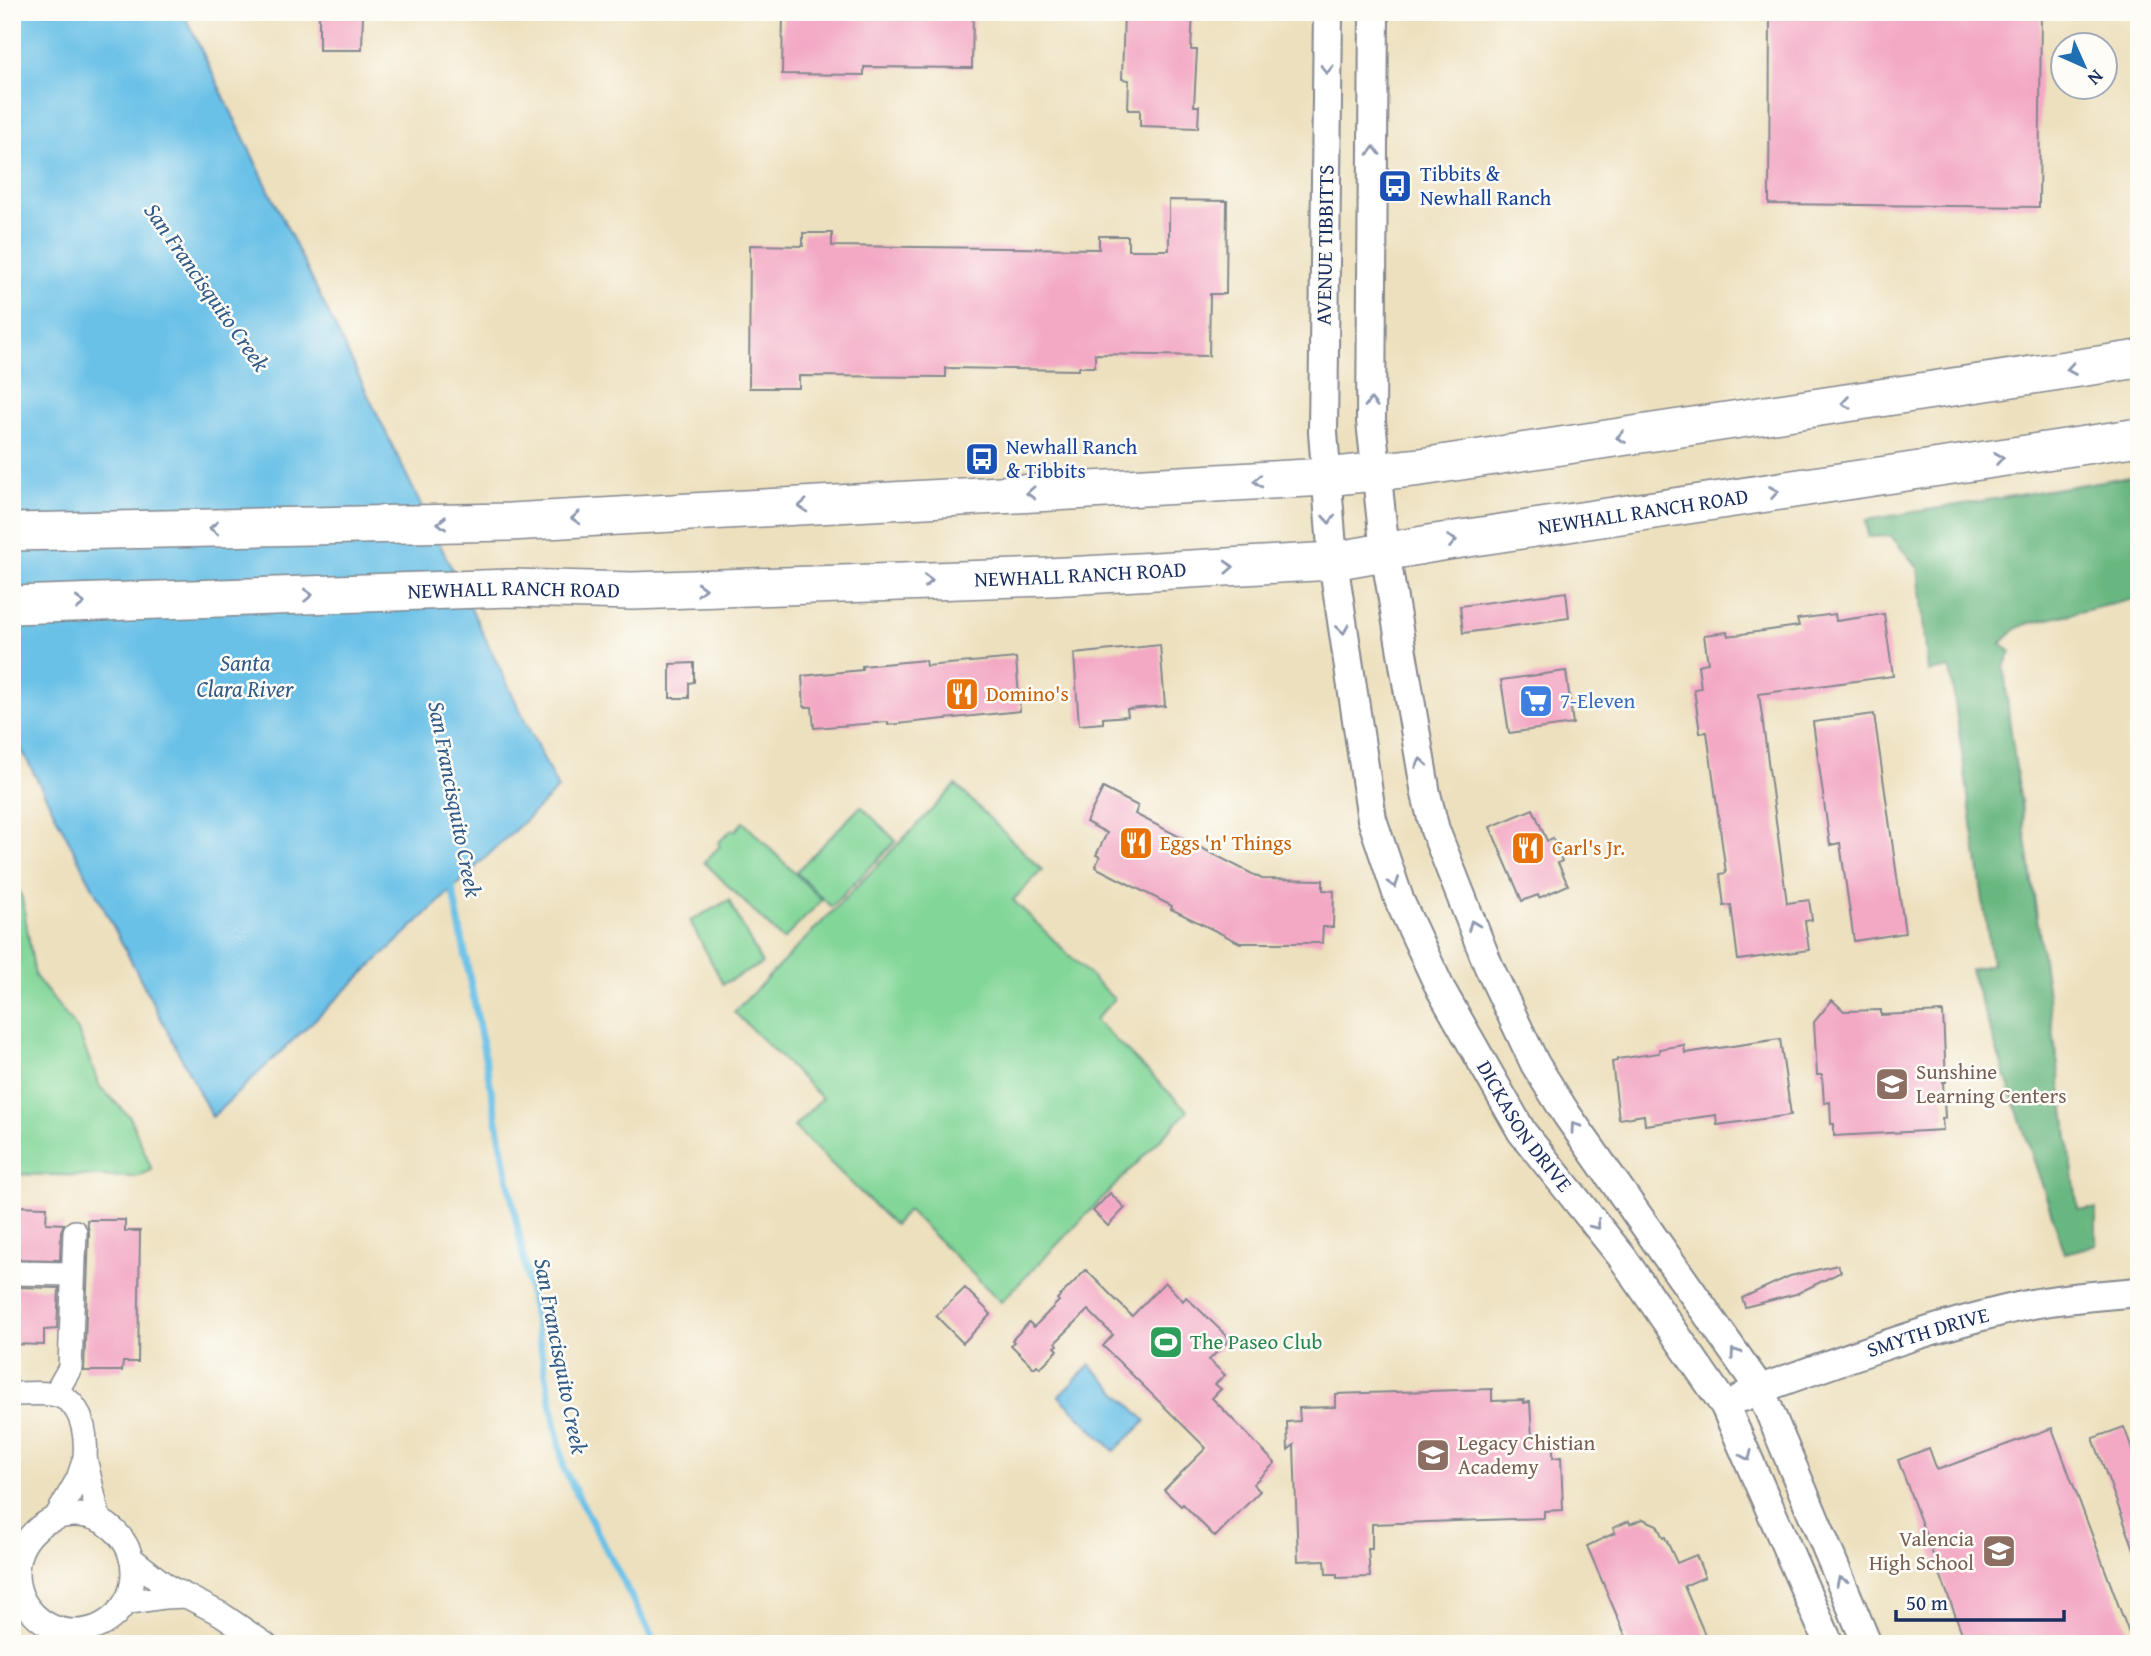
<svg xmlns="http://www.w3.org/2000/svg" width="2151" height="1656" viewBox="0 0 2151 1656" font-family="'Gentium Book Plus',serif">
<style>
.green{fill:#82d698;stroke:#4e827b;stroke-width:2}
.forest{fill:#69b780;stroke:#42736f;stroke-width:2}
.water{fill:#6ac1e7;stroke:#4278a2;stroke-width:2}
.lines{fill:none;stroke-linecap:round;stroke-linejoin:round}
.stream{stroke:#6ac1e7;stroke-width:7}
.building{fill:#f3a8c4}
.minor-casing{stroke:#84888e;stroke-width:26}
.tertiary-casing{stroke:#84888e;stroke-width:32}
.primary-casing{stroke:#84888e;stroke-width:40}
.minor{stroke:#fff;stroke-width:23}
.tertiary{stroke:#fff;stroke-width:28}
.primary{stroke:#fff;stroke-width:37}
.oneway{stroke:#8d97ae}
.labels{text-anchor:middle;stroke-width:5;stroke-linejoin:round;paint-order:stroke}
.transit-label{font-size:21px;fill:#164399;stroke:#fdfcf7;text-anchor:start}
.street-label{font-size:21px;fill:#1b2f5e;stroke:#fdfcf7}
.food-label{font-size:21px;fill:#c56008;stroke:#fdfcf7;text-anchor:start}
.shop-label{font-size:21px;fill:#366cbe;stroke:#fdfcf7;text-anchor:start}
.education-label{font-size:21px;fill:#785e54;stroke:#fdfcf7;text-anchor:start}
.leisure-label{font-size:21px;fill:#27864d;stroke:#fdfcf7;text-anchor:start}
.water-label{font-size:23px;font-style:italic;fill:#335b87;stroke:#fdfcf7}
</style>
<rect width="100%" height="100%" fill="#fdfcf7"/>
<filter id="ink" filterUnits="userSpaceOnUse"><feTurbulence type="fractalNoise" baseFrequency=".0143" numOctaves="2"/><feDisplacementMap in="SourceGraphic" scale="14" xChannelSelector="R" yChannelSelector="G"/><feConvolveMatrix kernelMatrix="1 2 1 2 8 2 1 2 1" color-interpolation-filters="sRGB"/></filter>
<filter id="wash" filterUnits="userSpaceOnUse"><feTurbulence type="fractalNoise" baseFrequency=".00686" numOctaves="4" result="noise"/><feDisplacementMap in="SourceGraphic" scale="28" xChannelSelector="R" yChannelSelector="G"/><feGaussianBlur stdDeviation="1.57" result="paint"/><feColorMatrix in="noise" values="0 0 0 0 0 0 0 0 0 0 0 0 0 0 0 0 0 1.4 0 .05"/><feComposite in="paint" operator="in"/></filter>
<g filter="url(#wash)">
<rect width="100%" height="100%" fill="#ede0be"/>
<g class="green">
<polygon points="956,785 1042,870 1013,900 1114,999 1095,1020 1188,1111 1001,1302 908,1210 894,1225 794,1127 822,1098 734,1012"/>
<polygon points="861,806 896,841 831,907 796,872"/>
<polygon points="743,822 822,900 783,940 704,862 720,846 718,843 732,829 735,831"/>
<polygon points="12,878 22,898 35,976 78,1031 100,1087 130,1117 152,1170 136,1177 12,1174"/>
<polygon points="729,900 762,964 723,984 690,921"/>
</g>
<polygon class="forest" points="2139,475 2139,598 2027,624 2017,628 2001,643 2011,652 2004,667 2009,718 2078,1209 2096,1209 2096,1245 2065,1253 1970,970 1992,964 1950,668 1928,672 1918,568 1891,536 1868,537 1866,520"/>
<g class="water">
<polygon points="12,12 183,12 558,789 212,1117 12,731"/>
<polygon points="1090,1365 1146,1421 1114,1451 1059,1396"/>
</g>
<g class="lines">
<polyline class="stream" points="451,881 564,1469 656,1644"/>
</g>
<g id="blocks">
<g class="building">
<polygon points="319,12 363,12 362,50 319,50"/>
<polygon points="783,12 973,12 972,68 864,67 864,75 782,74"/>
<polygon points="1124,12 1193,12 1191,50 1197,50 1194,106 1199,106 1198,128 1140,126 1140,110 1128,110 1129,80 1122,79"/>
<polygon points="1770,12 2041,12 2039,207 1769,204"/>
<polygon points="1169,200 1227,201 1226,294 1210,294 1209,356 1095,354 1095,367 1079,367 1079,370 946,368 946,377 799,376 799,388 749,388 750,245 803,246 803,233 832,233 832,246 1099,249 1099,236 1128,236 1128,250 1169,250"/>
<polygon points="1566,592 1569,618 1463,633 1460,606"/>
<polygon points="1835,614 1836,621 1884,614 1893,676 1759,694 1787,903 1809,900 1812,920 1805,921 1809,950 1738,960 1731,905 1724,906 1720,874 1726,873 1707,732 1700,733 1694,689 1701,688 1698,665 1708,663 1704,635 1727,632 1728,636 1799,626 1797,619"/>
<polygon points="1160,645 1165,706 1127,709 1128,716 1103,718 1103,723 1079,725 1074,654"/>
<polygon points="1016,658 1020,711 888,725 888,722 814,728 812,707 804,707 802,676 862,670 862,666 925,660 926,666"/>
<polygon points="694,663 694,682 689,683 689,698 670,698 670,664"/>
<polygon points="1566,671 1573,724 1509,733 1501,680"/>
<polygon points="1874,714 1905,933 1854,941 1840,843 1830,845 1813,722"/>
<polygon points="1103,788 1138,806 1135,814 1262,879 1323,880 1323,890 1334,891 1333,927 1323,927 1322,943 1240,943 1171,909 1172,906 1095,867 1100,857 1096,855 1107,833 1086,822"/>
<polygon points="1533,809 1547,841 1553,838 1562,861 1558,863 1568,885 1539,898 1538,895 1522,901 1490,827"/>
<polygon points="1832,1000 1844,1011 1881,1010 1881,1015 1943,1012 1946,1082 1943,1082 1945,1118 1942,1118 1943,1130 1834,1136 1834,1124 1831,1124 1830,1102 1824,1103 1822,1075 1817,1075 1814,1022"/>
<polygon points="1780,1039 1791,1115 1717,1125 1716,1115 1645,1125 1644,1115 1619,1119 1612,1062 1617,1061 1617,1059 1659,1053 1659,1049 1684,1045 1685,1053"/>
<polygon points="1110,1193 1125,1208 1108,1226 1093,1211"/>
<polygon points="12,1206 47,1207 46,1223 64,1224 61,1231 60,1260 12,1259"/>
<polygon points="87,1220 125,1220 125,1231 140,1231 138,1362 123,1362 122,1371 84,1371 89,1233"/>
<polygon points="1838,1265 1841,1272 1796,1294 1745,1307 1742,1298 1790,1276"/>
<polygon points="1086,1270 1132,1316 1165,1282 1183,1301 1186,1297 1230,1339 1209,1360 1225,1375 1215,1384 1221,1389 1212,1398 1275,1463 1253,1484 1260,1491 1215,1537 1183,1504 1181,1506 1164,1490 1206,1448 1103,1346 1113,1335 1088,1310 1056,1342 1058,1345 1055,1347 1058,1350 1040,1368 1037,1365 1034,1368 1011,1345 1014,1342 1012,1340 1029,1322 1034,1327 1059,1301 1057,1299"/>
<polygon points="12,1287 59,1288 57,1329 44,1330 44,1345 12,1344"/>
<polygon points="965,1288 991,1314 963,1343 936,1316"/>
<polygon points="1492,1389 1492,1401 1524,1400 1524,1403 1530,1402 1532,1437 1542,1437 1542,1440 1553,1439 1553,1458 1561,1457 1563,1510 1544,1511 1544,1518 1372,1524 1372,1549 1368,1549 1370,1577 1337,1578 1337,1574 1326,1574 1325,1560 1298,1561 1294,1445 1288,1450 1287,1422 1300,1421 1299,1408 1335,1407 1335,1394"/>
<polygon points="2124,1427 2139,1467 2139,1556 2137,1557 2093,1438"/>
<polygon points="2052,1428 2133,1644 1966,1644 1898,1460 1929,1448 1937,1470"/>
<polygon points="1643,1519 1657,1525 1663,1538 1665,1537 1677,1563 1696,1555 1705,1577 1684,1586 1709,1644 1629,1644 1587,1546 1615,1533 1613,1528 1629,1521 1630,1524"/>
</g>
</g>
</g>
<g filter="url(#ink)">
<use href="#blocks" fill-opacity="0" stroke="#84888e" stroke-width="2"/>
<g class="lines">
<g class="minor-casing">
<g id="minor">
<polyline points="12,1273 73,1274"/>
<path d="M12,1394C25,1394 39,1393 52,1394C82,1398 87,1434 85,1458"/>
<polyline points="55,1394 70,1368 75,1232"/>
<circle cx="75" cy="1573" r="58"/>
<polyline points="55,1519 78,1479 85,1458 99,1520"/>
<polyline points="186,1596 221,1614 265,1644"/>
<polyline points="125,1603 165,1597 186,1596 168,1587 131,1558"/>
</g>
</g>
<g class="tertiary-casing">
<g id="tertiary">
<path id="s1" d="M1328,12L1323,432L1333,561L1372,819L1400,902L1440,988L1522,1132L1622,1257L1725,1406L1829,1644"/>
<polyline points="1374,12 1371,421 1385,552 1426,794 1435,830 1489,967 1535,1064 1567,1115 1760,1389 1867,1644"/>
<path id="s2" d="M1743,1397L1760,1389C1850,1357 1938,1324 2032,1304C2067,1297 2103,1295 2139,1292"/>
</g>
</g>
<g class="primary-casing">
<g id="primary">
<polyline points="12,532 510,522 1326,477 1421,467 2139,359"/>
<path id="s3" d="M12,605L511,588L632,591L1048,577L1333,561L1435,543L2139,437"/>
</g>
</g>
<use href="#minor" class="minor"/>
<use href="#tertiary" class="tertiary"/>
<use href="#primary" class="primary"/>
</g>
<defs><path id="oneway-chevron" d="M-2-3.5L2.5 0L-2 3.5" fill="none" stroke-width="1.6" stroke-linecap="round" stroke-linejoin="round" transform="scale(1.75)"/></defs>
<g class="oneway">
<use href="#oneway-chevron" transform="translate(1327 69) rotate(91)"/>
<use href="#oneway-chevron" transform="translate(1374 151) rotate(-90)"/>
<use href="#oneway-chevron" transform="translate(2071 369) rotate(171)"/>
<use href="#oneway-chevron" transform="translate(1371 403) rotate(-90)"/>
<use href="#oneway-chevron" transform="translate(1846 403) rotate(171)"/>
<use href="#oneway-chevron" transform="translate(1621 437) rotate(171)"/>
<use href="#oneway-chevron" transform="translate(1999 458) rotate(-9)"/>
<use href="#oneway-chevron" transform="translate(1258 481) rotate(177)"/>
<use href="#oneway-chevron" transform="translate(1774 492) rotate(-9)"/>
<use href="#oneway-chevron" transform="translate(1031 493) rotate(177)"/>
<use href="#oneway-chevron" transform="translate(803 506) rotate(177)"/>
<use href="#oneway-chevron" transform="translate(576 518) rotate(177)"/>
<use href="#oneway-chevron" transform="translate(1329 519) rotate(85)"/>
<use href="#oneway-chevron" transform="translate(442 523) rotate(179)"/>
<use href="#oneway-chevron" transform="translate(214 528) rotate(179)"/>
<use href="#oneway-chevron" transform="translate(1452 541) rotate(-9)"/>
<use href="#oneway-chevron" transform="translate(1229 567) rotate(-3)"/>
<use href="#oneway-chevron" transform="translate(928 581) rotate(-2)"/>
<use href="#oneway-chevron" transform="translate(701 589) rotate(-2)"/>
<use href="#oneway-chevron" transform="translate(308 595) rotate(-2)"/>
<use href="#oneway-chevron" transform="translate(80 603) rotate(-2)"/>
<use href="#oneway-chevron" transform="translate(1343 629) rotate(81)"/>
<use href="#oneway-chevron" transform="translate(1421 763) rotate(-100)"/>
<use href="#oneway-chevron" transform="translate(1394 883) rotate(71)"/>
<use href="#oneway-chevron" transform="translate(1473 925) rotate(-112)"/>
<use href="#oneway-chevron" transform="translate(1575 1127) rotate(-125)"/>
<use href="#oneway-chevron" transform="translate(1596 1225) rotate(51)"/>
<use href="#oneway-chevron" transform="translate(1735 1353) rotate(-125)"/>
<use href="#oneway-chevron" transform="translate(1747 1456) rotate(66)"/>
<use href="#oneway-chevron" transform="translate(1841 1581) rotate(-113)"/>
</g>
</g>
<defs>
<g id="bus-square" transform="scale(1.75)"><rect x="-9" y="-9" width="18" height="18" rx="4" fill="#1a4fb4" stroke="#fdfcf7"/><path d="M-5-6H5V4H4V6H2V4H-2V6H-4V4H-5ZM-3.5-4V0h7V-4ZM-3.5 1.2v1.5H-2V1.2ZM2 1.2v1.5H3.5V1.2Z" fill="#fff"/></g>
<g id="restaurant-square" transform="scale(1.75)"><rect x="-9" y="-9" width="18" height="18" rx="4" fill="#e8710a" stroke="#fdfcf7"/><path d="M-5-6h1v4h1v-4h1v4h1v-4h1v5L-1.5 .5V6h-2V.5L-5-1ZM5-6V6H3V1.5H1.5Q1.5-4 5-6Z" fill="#fff"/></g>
<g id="supermarket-square" transform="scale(1.75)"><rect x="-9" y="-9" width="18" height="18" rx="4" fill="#3f7fe0" stroke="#fdfcf7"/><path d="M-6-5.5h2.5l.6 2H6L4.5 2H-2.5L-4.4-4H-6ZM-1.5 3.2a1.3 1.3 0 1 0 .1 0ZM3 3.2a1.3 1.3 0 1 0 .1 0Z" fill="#fff"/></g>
<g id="school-square" transform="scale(1.75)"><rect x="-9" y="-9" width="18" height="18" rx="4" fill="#8d6e63" stroke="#fdfcf7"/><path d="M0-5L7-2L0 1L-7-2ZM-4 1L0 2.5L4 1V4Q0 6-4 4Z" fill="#fff"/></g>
<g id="stadium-square" transform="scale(1.75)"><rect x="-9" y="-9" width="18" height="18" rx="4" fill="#2e9e5b" stroke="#fdfcf7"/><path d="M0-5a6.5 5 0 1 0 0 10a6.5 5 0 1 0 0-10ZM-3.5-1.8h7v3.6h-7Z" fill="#fff"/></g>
</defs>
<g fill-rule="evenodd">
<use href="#bus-square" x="1395" y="186"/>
<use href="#bus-square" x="982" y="459"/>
<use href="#restaurant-square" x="962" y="694"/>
<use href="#supermarket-square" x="1536" y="701"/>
<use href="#restaurant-square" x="1136" y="843"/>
<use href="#restaurant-square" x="1528" y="848"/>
<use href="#school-square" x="1892" y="1084"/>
<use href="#stadium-square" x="1166" y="1342"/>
<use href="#school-square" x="1433" y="1455"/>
<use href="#school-square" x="1999" y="1551"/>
</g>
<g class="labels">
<g class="transit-label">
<text x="1420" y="181">Tibbits &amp;<tspan x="1420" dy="24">Newhall Ranch</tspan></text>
<text x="1006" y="454">Newhall Ranch<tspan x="1006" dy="24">&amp; Tibbits</tspan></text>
</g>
<g class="street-label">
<text transform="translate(1325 245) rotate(-89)" y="7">AVENUE TIBBITTS</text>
<text dy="7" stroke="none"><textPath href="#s3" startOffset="1636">NEWHALL RANCH ROAD</textPath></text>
<text dy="7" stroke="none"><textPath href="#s3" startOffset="1069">NEWHALL RANCH ROAD</textPath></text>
<text dy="7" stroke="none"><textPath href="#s3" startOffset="502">NEWHALL RANCH ROAD</textPath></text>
<text dy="7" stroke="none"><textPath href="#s1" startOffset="1155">DICKASON DRIVE</textPath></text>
<text dy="7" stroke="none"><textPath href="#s2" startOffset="196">SMYTH DRIVE</textPath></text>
</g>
<g class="food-label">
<text x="986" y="701">Domino's</text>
<text x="1160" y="850">Eggs 'n' Things</text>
<text x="1552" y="855">Carl's Jr.</text>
</g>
<g class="shop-label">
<text x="1560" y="708">7-Eleven</text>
</g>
<g class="education-label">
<text x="1916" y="1079">Sunshine<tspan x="1916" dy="24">Learning Centers</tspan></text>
<text x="1458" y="1450">Legacy Chistian<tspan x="1458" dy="24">Academy</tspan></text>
<text x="1974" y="1546" text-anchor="end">Valencia<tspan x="1974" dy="24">High School</tspan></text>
</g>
<g class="leisure-label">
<text x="1190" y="1349">The Paseo Club</text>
</g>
<g class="water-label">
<text transform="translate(207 287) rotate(55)" y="8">San Francisquito Creek</text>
<text x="245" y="671">Santa<tspan x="245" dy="26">Clara River</tspan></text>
<text transform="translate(455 799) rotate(79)" y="8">San Francisquito Creek</text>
<text transform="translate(561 1356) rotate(79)" y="8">San Francisquito Creek</text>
</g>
</g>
<rect width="2151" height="1656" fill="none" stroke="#fdfcf7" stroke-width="42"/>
<g transform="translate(2084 66) rotate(135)"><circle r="33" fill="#fdfcf7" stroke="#a3aaba" stroke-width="2"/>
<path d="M0-5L12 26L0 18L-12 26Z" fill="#1f6fb2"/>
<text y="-10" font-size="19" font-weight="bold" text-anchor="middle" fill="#1b2f5e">N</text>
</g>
<path d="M1896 1610v10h168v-10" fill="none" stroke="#1b2f5e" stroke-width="3.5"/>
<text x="1906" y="1610" font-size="21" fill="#1b2f5e" stroke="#fdfcf7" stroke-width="5" paint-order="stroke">50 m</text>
</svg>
